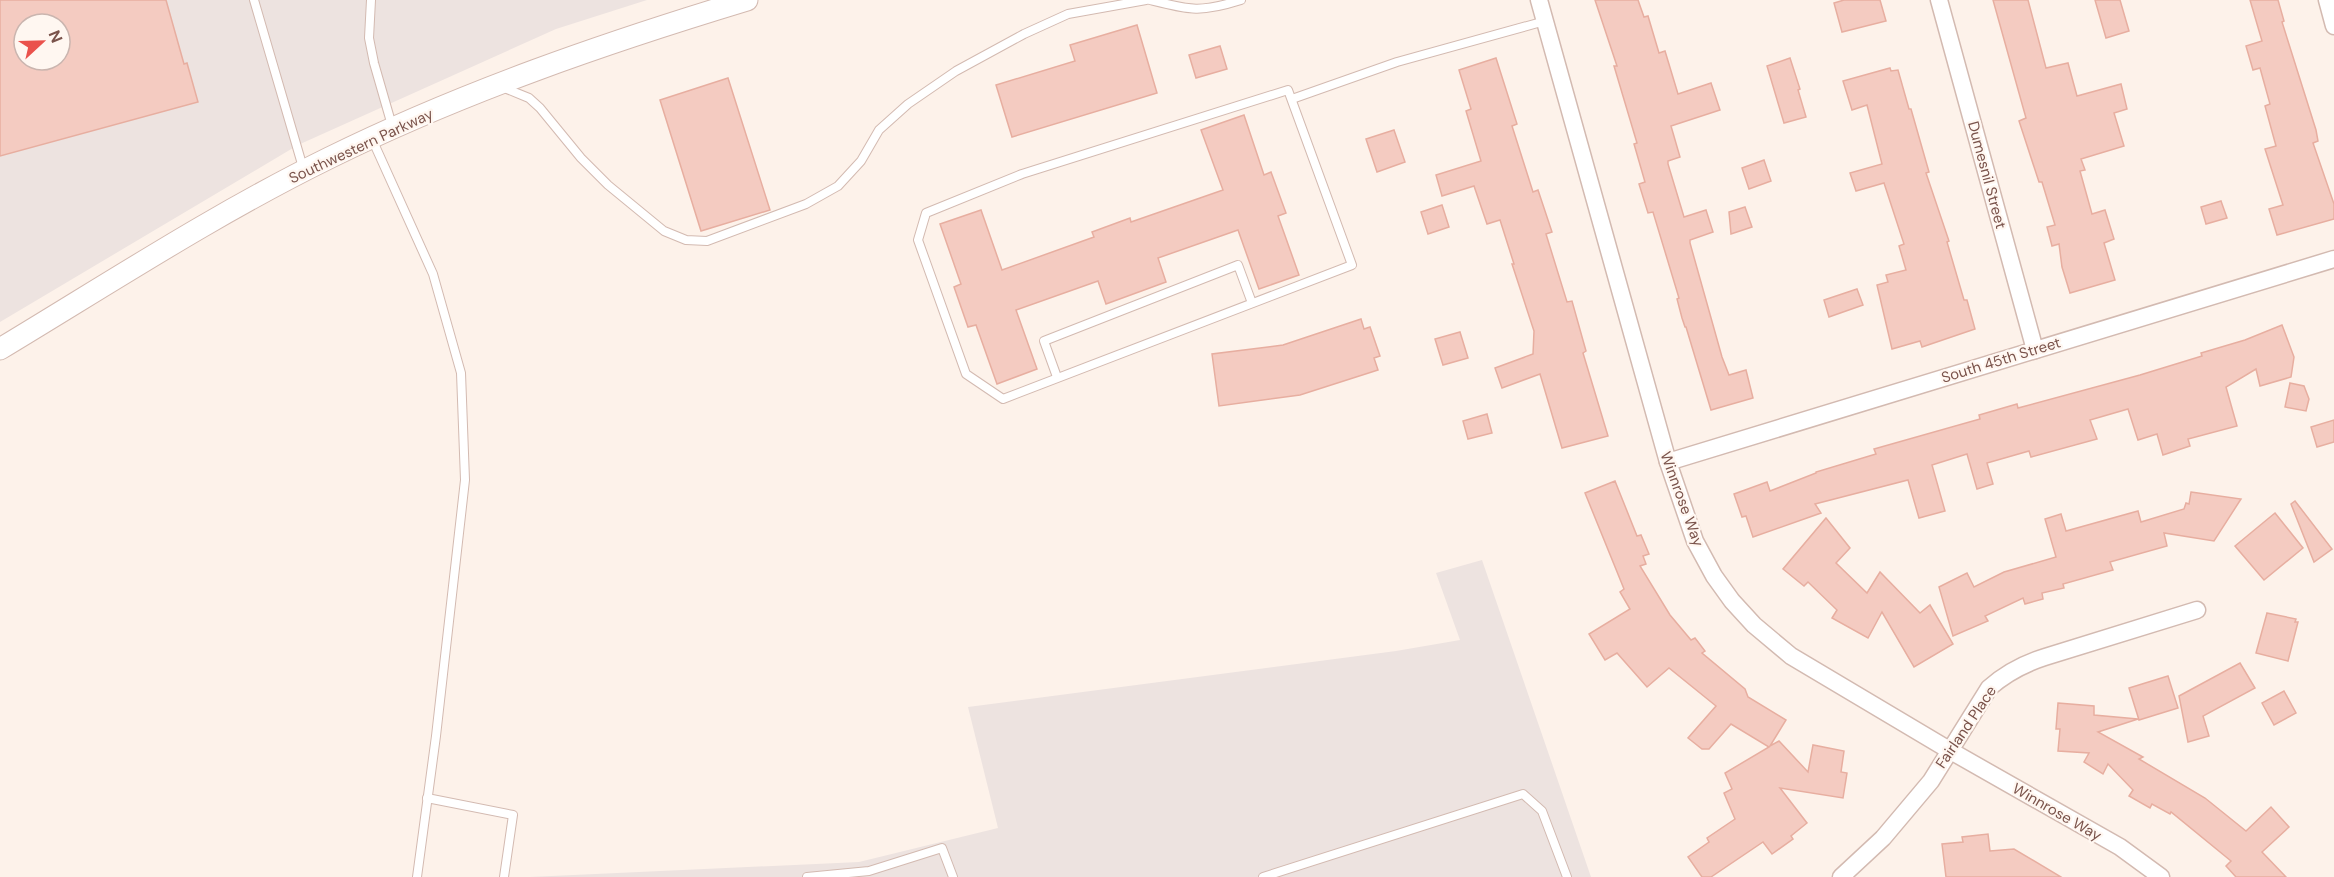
<svg xmlns="http://www.w3.org/2000/svg" width="2334" height="877" viewBox="0 0 2334 877" font-family="'DM Sans',sans-serif">
<style>
.industrial{fill:#ede3e0;fill-rule:evenodd}
.building{fill:#f4cbc1;stroke:#e7aea0;stroke-width:1.5;fill-rule:evenodd}
.lines{fill:none;stroke-linecap:round;stroke-linejoin:round}
.service-casing{stroke:#d3bab1;stroke-width:10}
.minor-casing{stroke:#d3bab1;stroke-width:19}
.tertiary-casing{stroke:#d3bab1;stroke-width:23}
.service{stroke:#fff;stroke-width:8}
.minor{stroke:#fff;stroke-width:16}
.tertiary{stroke:#fff;stroke-width:21}
.labels{text-anchor:middle;stroke-width:4.5;stroke-linejoin:round;paint-order:stroke}
.street-label{font-size:15px;fill:#7a534b;stroke:#fff7f1}
</style>
<rect width="100%" height="100%" fill="#fdf2ea"/>
<g class="industrial">
<path d="M0,0H647L556,29L298,145L0,322ZM24,24H60V60H24Z"/>
<polygon points="1482,560 1591,877 530,877 859,862 998,828 968,707 1396,651 1460,640 1436,573"/>
</g>
<g class="building">
<path d="M0,0H166L184,64L187,63L198,102L0,156ZM24,24H60V60H24Z"/>
<polygon points="1595,0 1638,0 1644,17 1648,16 1659,53 1665,51 1678,94 1711,83 1720,110 1671,126 1680,157 1668,161 1668,164 1684,217 1706,210 1713,232 1690,240 1690,243 1722,357 1729,375 1746,370 1753,398 1711,410 1686,327 1685,327 1682,318 1677,299 1679,298 1653,212 1648,213 1639,184 1645,182 1634,144 1637,143 1614,66 1617,66"/>
<polygon points="1844,0 1880,0 1886,21 1842,32 1834,3"/>
<polygon points="1993,0 2028,0 2046,68 2068,63 2077,96 2121,84 2127,109 2114,113 2124,146 2081,159 2085,170 2080,171 2092,214 2105,210 2114,239 2104,243 2115,280 2070,293 2062,267 2059,244 2052,246 2047,227 2055,225 2042,182 2039,182 2019,121 2026,118"/>
<polygon points="2095,0 2120,0 2129,31 2106,38"/>
<polygon points="2250,0 2278,0 2284,21 2282,22 2316,130 2318,141 2313,143 2334,204 2334,219 2277,235 2269,209 2283,205 2265,149 2276,146 2265,106 2270,104 2260,68 2253,70 2246,46 2262,41"/>
<polygon points="1137,25 1157,93 1012,137 996,85 1075,61 1070,45"/>
<polygon points="1220,46 1227,69 1196,78 1189,55"/>
<polygon points="1496,58 1517,124 1512,126 1533,192 1538,190 1552,232 1546,234 1567,302 1572,301 1586,351 1583,353 1608,436 1562,448 1540,374 1502,388 1495,368 1533,354 1534,331 1512,264 1514,264 1500,220 1487,224 1474,186 1442,196 1436,175 1481,161 1466,111 1471,109 1459,70"/>
<polygon points="1790,58 1800,89 1798,90 1806,117 1784,123 1767,66"/>
<polygon points="1890,68 1891,71 1898,70 1909,109 1911,109 1929,172 1926,173 1949,241 1947,242 1964,300 1967,300 1975,329 1922,347 1920,341 1892,349 1877,285 1888,282 1886,275 1906,270 1899,246 1904,244 1884,183 1856,191 1850,173 1882,164 1867,105 1852,110 1843,81"/>
<polygon points="728,78 770,210 701,231 660,100"/>
<polygon points="1244,115 1264,175 1271,172 1286,213 1278,216 1299,275 1259,289 1238,230 1158,258 1166,282 1106,304 1098,281 1016,310 1037,369 997,384 976,325 968,327 954,287 961,284 940,224 981,210 1002,270 1094,237 1092,232 1130,218 1131,222 1223,190 1201,130"/>
<polygon points="1394,130 1405,162 1377,172 1366,139"/>
<polygon points="1764,160 1771,181 1749,189 1742,168"/>
<polygon points="2221,201 2227,218 2206,224 2201,207"/>
<polygon points="1442,205 1449,227 1428,234 1421,212"/>
<polygon points="1745,207 1752,227 1731,234 1729,212"/>
<polygon points="1857,289 1863,305 1829,317 1824,300"/>
<polygon points="1361,319 1364,329 1370,327 1380,356 1374,358 1378,370 1300,395 1219,406 1212,354 1283,345"/>
<polygon points="2282,325 2294,357 2291,377 2260,386 2256,369 2226,387 2237,426 2188,439 2190,446 2163,455 2157,434 2138,440 2128,409 2090,420 2097,439 2031,457 2029,451 1987,463 1993,484 1977,489 1967,454 1932,465 1945,511 1919,518 1908,480 1815,504 1821,513 1753,537 1746,516 1742,517 1734,494 1767,482 1770,491 1816,473 1816,472 1876,454 1874,449 1980,419 1979,415 2017,404 2018,408 2140,375 2202,356 2201,353 2245,340"/>
<polygon points="1460,332 1468,358 1443,365 1435,339"/>
<polygon points="2290,383 2304,386 2309,399 2306,411 2285,407"/>
<polygon points="1487,414 1492,433 1468,439 1463,421"/>
<polygon points="2334,420 2334,442 2317,447 2311,427"/>
<polygon points="1615,481 1637,536 1641,535 1649,554 1643,556 1646,564 1640,566 1670,615 1691,640 1695,638 1705,651 1702,653 1745,689 1748,697 1786,720 1770,746 1779,741 1808,772 1813,745 1844,751 1841,772 1847,773 1843,798 1780,788 1807,823 1791,836 1793,839 1772,854 1763,842 1711,877 1702,877 1688,857 1709,842 1707,838 1735,819 1724,793 1732,789 1725,773 1769,747 1731,724 1709,749 1702,749 1688,738 1716,706 1669,668 1647,687 1617,653 1605,660 1589,634 1630,609 1620,592 1624,589 1585,493"/>
<polygon points="2191,492 2241,499 2214,541 2164,533 2167,546 2110,562 2113,570 2063,584 2064,588 2042,593 2043,599 2025,604 2023,598 1985,616 1988,621 1953,636 1939,587 1967,573 1974,587 2004,572 2056,557 2045,519 2061,514 2066,531 2138,511 2141,522 2184,509 2186,503 2189,504"/>
<polygon points="2295,501 2332,549 2314,562 2291,504"/>
<polygon points="2275,513 2303,548 2264,580 2235,546"/>
<polygon points="1826,518 1850,548 1836,563 1867,593 1880,572 1920,613 1930,605 1953,644 1914,667 1882,612 1868,638 1832,618 1837,610 1808,582 1804,586 1783,569"/>
<polygon points="2267,613 2296,619 2295,622 2298,622 2288,661 2256,653"/>
<polygon points="2240,663 2255,688 2203,716 2209,736 2188,742 2179,696"/>
<polygon points="2168,676 2178,708 2139,720 2129,688"/>
<polygon points="2284,691 2296,713 2274,725 2262,703"/>
<polygon points="2058,703 2094,706 2094,715 2138,719 2098,732 2143,757 2139,759 2205,798 2246,831 2271,807 2289,827 2262,852 2286,877 2236,877 2226,866 2231,861 2171,812 2170,814 2152,804 2150,808 2129,796 2133,790 2108,764 2103,774 2084,762 2089,753 2058,751 2060,729 2056,729"/>
<polygon points="1988,834 1990,851 2014,849 2061,877 1946,877 1942,844 1963,842 1962,837"/>
</g>
<g class="lines">
<g class="service-casing">
<g id="service">
<polyline points="254,0 304,171"/>
<polyline points="371,0 369,38 374,63 393,129"/>
<path d="M1150,0C1190,10 1200,13 1241,0"/>
<polyline points="502,87 529,98 540,108 581,158 608,185 664,231 686,240 707,241 806,204 838,186 861,161 879,130 908,104 956,71 1024,34 1068,14 1146,0"/>
<polygon points="1288,90 1352,265 1003,399 966,374 918,240 926,213 1022,174"/>
<polyline points="1292,99 1397,62 1545,21"/>
<polyline points="372,139 433,274 461,373 465,480 436,736 417,877"/>
<polyline points="1057,377 1044,341 1238,265 1252,303"/>
<polyline points="427,798 513,815 504,877"/>
<polyline points="807,877 869,871 942,848 953,877"/>
<polyline points="1263,877 1523,794 1542,811 1567,877"/>
</g>
</g>
<g class="minor-casing">
<g id="minor">
<polyline points="1539,0 1668,462 1695,541 1714,576 1732,601 1754,625 1791,656 1949,750 2120,847 2161,877"/>
<polyline points="1939,0 2035,350"/>
<polyline points="2327,0 2334,26"/>
<polyline points="1668,462 2334,259"/>
<path d="M1841,877L1883,838L1931,781L1989,688C2006,673 2023,664 2045,657L2197,610"/>
</g>
</g>
<g class="tertiary-casing">
<path id="tertiary" d="M0,349C108,284 215,214 329,158C463,92 605,43 747,0"/>
</g>
<use href="#service" class="service"/>
<use href="#minor" class="minor"/>
<use href="#tertiary" class="tertiary"/>
</g>
<g class="labels">
<g class="street-label">
<text transform="translate(361 146) rotate(-25)" y="5">Southwestern Parkway</text>
<text transform="translate(1987 175) rotate(75)" y="5">Dumesnil Street</text>
<text transform="translate(2001 360) rotate(-17)" y="5">South 45th Street</text>
<text transform="translate(1682 499) rotate(70)" y="5">Winnrose Way</text>
<text transform="translate(1966 727) rotate(-56)" y="5">Fairland Place</text>
<text transform="translate(2057 812) rotate(30)" y="5">Winnrose Way</text>
</g>
</g>
<g transform="translate(42 42) rotate(68)"><circle r="28" fill="#fff7f1" stroke="#cab5af" stroke-width="1.5"/>
<path d="M0-4.5L10 22L0 15L-10 22Z" fill="#ea524c"/>
<text y="-9" font-size="16" font-weight="bold" text-anchor="middle" fill="#7a534b">N</text>
</g>
</svg>
